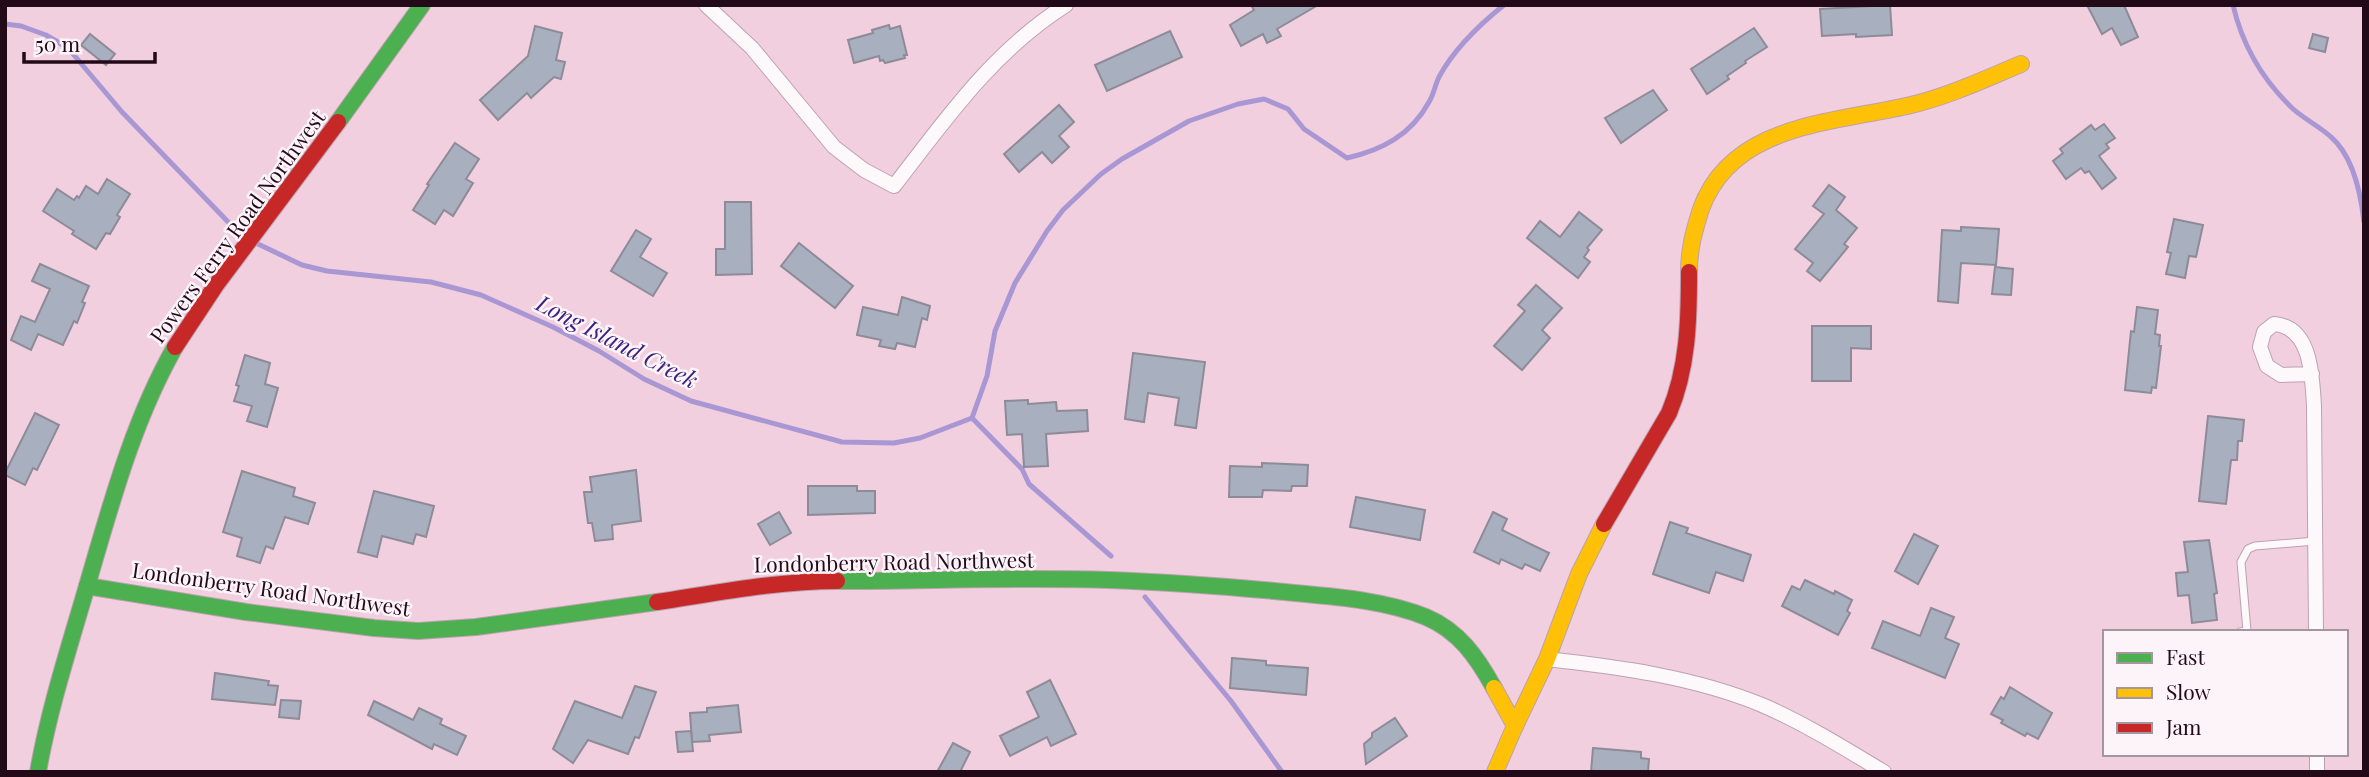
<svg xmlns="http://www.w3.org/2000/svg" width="2369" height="777" viewBox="0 0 2369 777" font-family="'Playfair Display',serif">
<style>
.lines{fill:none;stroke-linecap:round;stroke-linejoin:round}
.stream{stroke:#a997d4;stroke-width:5}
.building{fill:#a8afbf;stroke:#8e8b98;stroke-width:2}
.lane-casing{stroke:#bda1af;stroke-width:9}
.street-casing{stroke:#bda1af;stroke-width:16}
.fast-casing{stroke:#bda1af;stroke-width:18}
.slow-casing{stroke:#bda1af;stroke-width:18}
.jam-casing{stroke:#bda1af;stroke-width:18}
.lane{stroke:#fdf8fa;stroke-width:7}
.street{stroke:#fdf8fa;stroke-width:14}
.fast{stroke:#4caf50;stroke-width:16}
.slow{stroke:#ffc107;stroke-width:16}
.jam{stroke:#c62828;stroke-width:16}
.labels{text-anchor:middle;stroke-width:5;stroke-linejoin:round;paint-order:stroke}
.street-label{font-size:21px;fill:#230a18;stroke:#fcf4f8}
.water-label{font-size:23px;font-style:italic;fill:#3c2280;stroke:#fcf4f8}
</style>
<rect width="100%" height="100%" fill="#f1cfdf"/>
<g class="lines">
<g class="stream">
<path d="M2233,5C2242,44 2263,80 2292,108C2304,119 2319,126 2331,137C2353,156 2361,195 2364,222"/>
<polyline points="5,24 21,26 46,35 68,48 122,112 233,227 248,238"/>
<path d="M256,243L302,265L327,271L431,282L481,295L553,327L599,351L644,379L691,401L842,442L894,443L920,438L972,418L987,376L995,331L1015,283L1047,231L1063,210L1101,174L1122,159L1189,121L1238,104L1264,99L1288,109L1304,129L1347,158C1382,150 1411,135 1429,102C1434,94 1435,85 1439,77C1454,49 1479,25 1504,5"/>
<polyline points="972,418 1022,469 1029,484 1111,556"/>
<polyline points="1145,597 1231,701 1282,772"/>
</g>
</g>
<g class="building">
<polygon points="1251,5 1318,5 1277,29 1281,36 1267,43 1263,34 1241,46 1230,25 1254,10"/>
<polygon points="1890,5 1892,35 1856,37 1856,34 1822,36 1820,9"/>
<polygon points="2087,5 2124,5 2138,37 2121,45 2112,28 2102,34"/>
<polygon points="889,25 890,29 900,26 907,55 904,55 905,58 885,63 883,60 880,61 879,56 854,63 848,40 873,33 872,30"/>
<polygon points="535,26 562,33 556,60 565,62 561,79 554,77 531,98 527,93 498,120 480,100 528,56"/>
<polygon points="1754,28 1767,47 1745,61 1746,63 1727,76 1729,79 1707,94 1691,69"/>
<polygon points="1170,31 1182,57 1107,91 1095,65"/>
<polygon points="90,34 115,54 106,65 81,45"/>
<polygon points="2313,34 2328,38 2325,52 2309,48"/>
<polygon points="1653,90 1667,110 1621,143 1605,118"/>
<polygon points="1059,105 1074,122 1059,136 1069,147 1052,163 1042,152 1019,172 1004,154"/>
<polygon points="2104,124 2115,138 2106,144 2109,148 2099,156 2116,178 2102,189 2089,171 2085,173 2081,168 2066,179 2053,161 2063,153 2060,149 2091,125 2095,130"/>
<polygon points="455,143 479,159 466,179 473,183 453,216 444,210 435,224 413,210 429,185 427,184"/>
<polygon points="107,179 130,194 117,215 120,217 110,234 106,233 96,249 72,234 74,231 43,211 57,189 74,200 77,196 79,198 86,186 98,194"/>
<polygon points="1829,185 1845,197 1836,210 1857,228 1844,244 1848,247 1820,281 1807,271 1813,263 1795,249 1824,214 1813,206"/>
<polygon points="725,202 751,202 752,274 716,275 716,249 725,249"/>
<polygon points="1579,212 1602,230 1587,248 1589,250 1584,257 1590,262 1578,278 1527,238 1540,221 1560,237"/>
<polygon points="2174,219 2203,225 2196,257 2189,256 2185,278 2166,274 2171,253 2167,252"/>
<polygon points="1961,227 1999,229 1996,265 1961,263 1958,303 1938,301 1942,230 1961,231"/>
<polygon points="636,230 651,239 640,257 667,273 653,296 611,271"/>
<polygon points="799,243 853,286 835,308 781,266"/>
<polygon points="40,264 89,286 82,302 85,303 77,323 74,321 63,345 38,334 31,350 11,340 21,316 35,322 50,289 32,281"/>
<polygon points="1995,267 2013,269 2011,295 1992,294"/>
<polygon points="1536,285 1562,308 1542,330 1550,338 1522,370 1494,346 1525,311 1518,305"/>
<polygon points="902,297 930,306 927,320 922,318 915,347 897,343 895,349 879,346 881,340 857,335 863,307 898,315"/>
<polygon points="2137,307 2158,310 2155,334 2160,335 2159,346 2161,346 2156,388 2152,387 2151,393 2125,390 2131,331 2134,332"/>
<polygon points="1812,326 1871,326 1871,349 1851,348 1851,381 1812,381"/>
<polygon points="1133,353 1205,362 1196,428 1175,425 1179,398 1148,393 1144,422 1125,419"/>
<polygon points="245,355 270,363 265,384 278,388 267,427 247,421 252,406 234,401 239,386 236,385"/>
<polygon points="1028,400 1028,404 1056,402 1057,411 1087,410 1088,431 1046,434 1048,466 1024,467 1022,434 1007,435 1005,401"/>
<polygon points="35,413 59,425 37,470 33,468 25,485 5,475 5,473"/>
<polygon points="2208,416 2244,420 2242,441 2238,441 2237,460 2231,460 2226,504 2199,501"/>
<polygon points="1262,463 1308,465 1307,486 1292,486 1291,491 1263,490 1262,497 1229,497 1230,466 1262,467"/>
<polygon points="636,470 641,521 612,525 613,539 595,541 592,523 588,523 584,492 592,492 590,477"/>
<polygon points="242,471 295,488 293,496 315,503 308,524 285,517 273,549 266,546 260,563 237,556 242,538 223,532"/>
<polygon points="808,486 857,486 857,491 875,491 875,513 808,515"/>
<polygon points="374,491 434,506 426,537 416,534 413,544 382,536 377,557 358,552"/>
<polygon points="1356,497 1425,510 1420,540 1350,527"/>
<polygon points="779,512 791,533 770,545 758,524"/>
<polygon points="1493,512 1507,519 1502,530 1549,553 1540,571 1525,564 1522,569 1501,559 1499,564 1474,552"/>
<polygon points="1670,522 1688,528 1686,533 1751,555 1743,581 1716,572 1709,593 1653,574"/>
<polygon points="1914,534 1938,546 1918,584 1895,571"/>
<polygon points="2209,540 2217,593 2214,594 2217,620 2192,623 2189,595 2178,596 2176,573 2188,572 2184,542"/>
<polygon points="1805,580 1834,594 1835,591 1852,600 1847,611 1850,613 1838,635 1782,606 1792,586 1800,590"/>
<polygon points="1931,608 1954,617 1945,638 1959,644 1945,678 1872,648 1883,621 1920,636"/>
<polygon points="1232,658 1266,661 1266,665 1308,668 1306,695 1230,688"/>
<polygon points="215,673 269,681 268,685 278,686 275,705 212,699"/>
<polygon points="1050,680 1076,734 1051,746 1047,737 1010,756 1000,736 1039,717 1027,692"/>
<polygon points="635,686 656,692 639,738 635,737 628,754 588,740 573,763 553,749 575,701 622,718"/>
<polygon points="2010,687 2052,713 2038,739 2027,733 2025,736 2001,723 2003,720 1991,714 2001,697 2004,699"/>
<polygon points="281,700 301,701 299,719 279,717"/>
<polygon points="374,701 413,720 419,708 442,719 440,724 466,736 457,755 434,744 432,749 368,715"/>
<polygon points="738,705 741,732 709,735 710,741 692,742 690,713 707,712 707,708"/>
<polygon points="1395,718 1407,736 1366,764 1364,744 1372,737 1372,733"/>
<polygon points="691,731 693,751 678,752 676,732"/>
<polygon points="953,743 970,752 960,772 937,772"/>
<polygon points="1593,748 1641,752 1641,758 1649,759 1648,772 1591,772"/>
</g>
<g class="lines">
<g class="lane-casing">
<polyline id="lane" points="2240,632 2247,631 2241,562 2248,549 2255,546 2315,541"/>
</g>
<g class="street-casing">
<g id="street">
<path d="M706,5L752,48L834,147L864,170L894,186C946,119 993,51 1066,5"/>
<path d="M2312,374L2281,375L2267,366L2260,347L2264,332L2274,324C2312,327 2312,377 2314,406L2316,632"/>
<path d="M1547,659C1619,667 1694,677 1762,705C1804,723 1844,748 1884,772"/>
<polyline points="2317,754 2317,772"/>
</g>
</g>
<g class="fast-casing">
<g id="fast">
<polyline points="338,122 422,5"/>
<path d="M837,581C927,581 1018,577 1109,580C1164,582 1219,586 1274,591C1322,596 1380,598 1426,617C1459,631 1477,657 1494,688"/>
<polyline points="87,586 246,612 374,628 418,631 476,627 657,602"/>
<path d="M38,772C49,709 69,648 87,586C111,504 133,421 175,347"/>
</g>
</g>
<g class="slow-casing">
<g id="slow">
<path d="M1689,272C1689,249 1694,231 1701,209C1732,123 1835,123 1911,105C1949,96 1985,79 2021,64"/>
<polyline points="1494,688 1515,726 1495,772"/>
<polyline points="1515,726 1547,659 1579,574 1604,524"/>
</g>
</g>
<g class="jam-casing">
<g id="jam">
<polyline points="175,347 216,285 338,122"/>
<path d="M1604,524L1669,413C1688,368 1689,320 1689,272"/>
<path d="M657,602C717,593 776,581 837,581"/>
</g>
</g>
<use href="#lane" class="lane"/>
<use href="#street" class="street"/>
<use href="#fast" class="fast"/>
<use href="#slow" class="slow"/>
<use href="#jam" class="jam"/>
</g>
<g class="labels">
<g class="street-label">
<text transform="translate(238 227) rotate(-54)" y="7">Powers Ferry Road Northwest</text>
<text transform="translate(894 563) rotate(-1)" y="7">Londonberry Road Northwest</text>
<text transform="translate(271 590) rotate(8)" y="7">Londonberry Road Northwest</text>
</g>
<g class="water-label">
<text transform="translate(617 342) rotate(27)" y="8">Long Island Creek</text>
</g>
</g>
<rect width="2369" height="777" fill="none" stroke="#230a18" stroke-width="14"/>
<rect x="2103" y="630" width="245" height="126" fill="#fcf4f8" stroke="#a5969e" stroke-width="2"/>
<rect x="2117" y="653" width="35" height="10" fill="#4caf50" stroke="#a5969e" stroke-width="2"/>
<text x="2166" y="665" font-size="21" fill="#230a18">Fast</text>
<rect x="2117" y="688" width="35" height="10" fill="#ffc107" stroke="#a5969e" stroke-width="2"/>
<text x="2166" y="700" font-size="21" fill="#230a18">Slow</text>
<rect x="2117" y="723" width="35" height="10" fill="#c62828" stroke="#a5969e" stroke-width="2"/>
<text x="2166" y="735" font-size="21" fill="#230a18">Jam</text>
<path d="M24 52v10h131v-10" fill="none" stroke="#230a18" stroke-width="3.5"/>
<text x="35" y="52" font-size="21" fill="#230a18" stroke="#fcf4f8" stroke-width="5" paint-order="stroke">50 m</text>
</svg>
